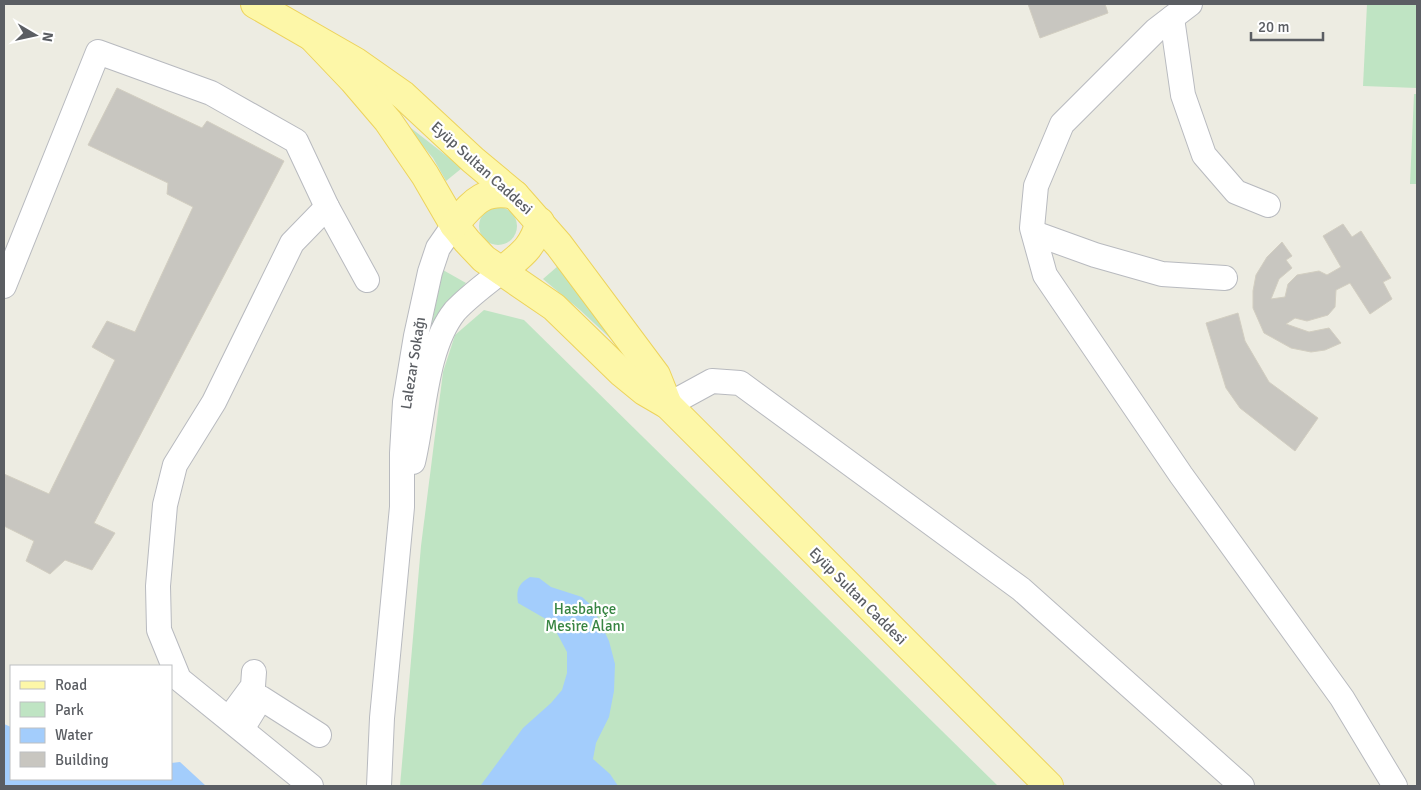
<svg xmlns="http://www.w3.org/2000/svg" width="1421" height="790" viewBox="0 0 1421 790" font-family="Signika,sans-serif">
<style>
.green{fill:#bfe4c3}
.water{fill:#a3cdfc}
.building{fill:#c8c6c0;stroke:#d2cec1}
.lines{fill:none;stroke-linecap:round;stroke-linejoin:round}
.minor-casing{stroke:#b8babf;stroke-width:26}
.major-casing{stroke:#edd35c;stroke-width:30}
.minor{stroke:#fff;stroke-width:24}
.major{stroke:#fdf7a8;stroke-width:28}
.labels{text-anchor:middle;stroke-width:4.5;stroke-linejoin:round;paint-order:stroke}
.street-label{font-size:15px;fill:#5b5e63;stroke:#fff}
.park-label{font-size:15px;fill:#388543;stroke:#fff}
</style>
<rect width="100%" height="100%" fill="#edece2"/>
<g class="green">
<polygon points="1367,4 1417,4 1417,88 1363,86"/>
<polygon points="1414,94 1417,94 1417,184 1410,184"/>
<polygon points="402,121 462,168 446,181 433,158"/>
<circle cx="498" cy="226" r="19"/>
<polygon points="558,266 623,350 580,310 543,279"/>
<polygon points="443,270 466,283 448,303 432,328 431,327"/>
<polygon points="484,310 524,320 998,786 400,786 421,546 443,372 455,335"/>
</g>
<g class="water">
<path d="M530,577L539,578L551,587L582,597L592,606L609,641L615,664L614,691L609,717L596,743L593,759L610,774L618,786H474L481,785L523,728L551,703L562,690L567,673V652L551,622L518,603C516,590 518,584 530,577Z"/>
<polygon points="4,724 11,727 11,779 171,779 171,763 180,762 206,786 4,786"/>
</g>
<g class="building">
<polygon points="1028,4 1105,4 1108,13 1040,38"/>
<polygon points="117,88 202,128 207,121 284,161 94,523 115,533 92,570 65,560 50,574 26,561 34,541 4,526 4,474 49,494 115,360 92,347 107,321 135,332 193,207 167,194 168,183 88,145"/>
<polygon points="1343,224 1352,237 1361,231 1391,278 1383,282 1392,299 1370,314 1350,283 1336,290 1335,307 1328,315 1307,321 1295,318 1286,324 1309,332 1329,328 1341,343 1325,350 1311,352 1291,348 1264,333 1253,308 1253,291 1256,275 1267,257 1282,242 1292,256 1286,260 1292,268 1279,279 1271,299 1285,297 1288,284 1297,275 1319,271 1327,275 1341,267 1323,236"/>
<polygon points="1238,313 1245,341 1269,382 1318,418 1295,451 1240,408 1226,388 1206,323"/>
</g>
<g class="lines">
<g class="minor-casing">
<g id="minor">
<polyline points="1190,4 1156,30 1062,124 1036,186 1032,228 1045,275 1181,475 1342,698 1395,786"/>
<polyline points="1172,18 1183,95 1204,155 1236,192 1268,205"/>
<polyline points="1034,233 1095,255 1162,274 1225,278"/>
<polyline points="4,286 98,52 211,93 296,141 327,207 367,280"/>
<polyline points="668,405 712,381 740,383 1021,589 1242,786"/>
<path d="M413,462C424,417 425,348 455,311C469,296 486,284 502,271"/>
<polyline points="236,709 253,686 254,672"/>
<polyline points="242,729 261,698 319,735"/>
<polyline points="311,786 179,679 159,630 158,586 165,505 175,465 214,402 292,243 327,207"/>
<polyline points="379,786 382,718 402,507 402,453 405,402 416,336 430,272 438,248 454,225"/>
</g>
</g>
<g class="major-casing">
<g id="major">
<polyline points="255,4 356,62 403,95 473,160 515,195 559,245 656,375 668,405"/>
<polyline points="313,38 353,80 388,121 425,175 454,225 467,241 484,259 554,307 622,373 644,391 668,405 1049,786"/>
<path d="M454,225C473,203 483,188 515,195"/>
<path d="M502,271C522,254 532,249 540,222"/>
</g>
</g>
<use href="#minor" class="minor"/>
<use href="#major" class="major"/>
</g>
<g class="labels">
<g class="street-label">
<text transform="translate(482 168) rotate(42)" y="5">Eyüp Sultan Caddesi</text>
<text transform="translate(413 363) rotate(-81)" y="5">Lalezar Sokağı</text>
<text transform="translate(858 596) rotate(45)" y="5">Eyüp Sultan Caddesi</text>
</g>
<g class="park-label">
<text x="585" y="614">Hasbahçe<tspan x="585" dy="17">Mesire Alanı</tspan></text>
</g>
</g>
<rect width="1421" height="790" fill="none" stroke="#5b5e63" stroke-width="10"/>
<rect x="10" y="665" width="162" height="115" fill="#ffffff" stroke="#bdbfc1"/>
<rect x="20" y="681" width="25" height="8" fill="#fdf7a8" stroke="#bdbfc1"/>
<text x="55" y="690" font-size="15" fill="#5b5e63">Road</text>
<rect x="20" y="702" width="25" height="15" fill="#bfe4c3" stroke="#bdbfc1"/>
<text x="55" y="715" font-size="15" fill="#5b5e63">Park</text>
<rect x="20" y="728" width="25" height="15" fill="#a3cdfc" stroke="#bdbfc1"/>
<text x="55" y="740" font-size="15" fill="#5b5e63">Water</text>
<rect x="20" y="752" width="25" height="15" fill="#c8c6c0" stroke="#bdbfc1"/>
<text x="55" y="765" font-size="15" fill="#5b5e63">Building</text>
<g transform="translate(35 35) rotate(99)" stroke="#ffffff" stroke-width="4" paint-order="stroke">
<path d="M0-4L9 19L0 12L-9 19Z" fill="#5b5e63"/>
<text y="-8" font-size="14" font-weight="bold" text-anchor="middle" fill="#5b5e63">N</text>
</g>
<path d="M1251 32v8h72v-8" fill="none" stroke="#5b5e63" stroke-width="2.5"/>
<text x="1258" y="32" font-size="15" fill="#5b5e63" stroke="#ffffff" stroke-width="4" paint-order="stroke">20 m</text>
</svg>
